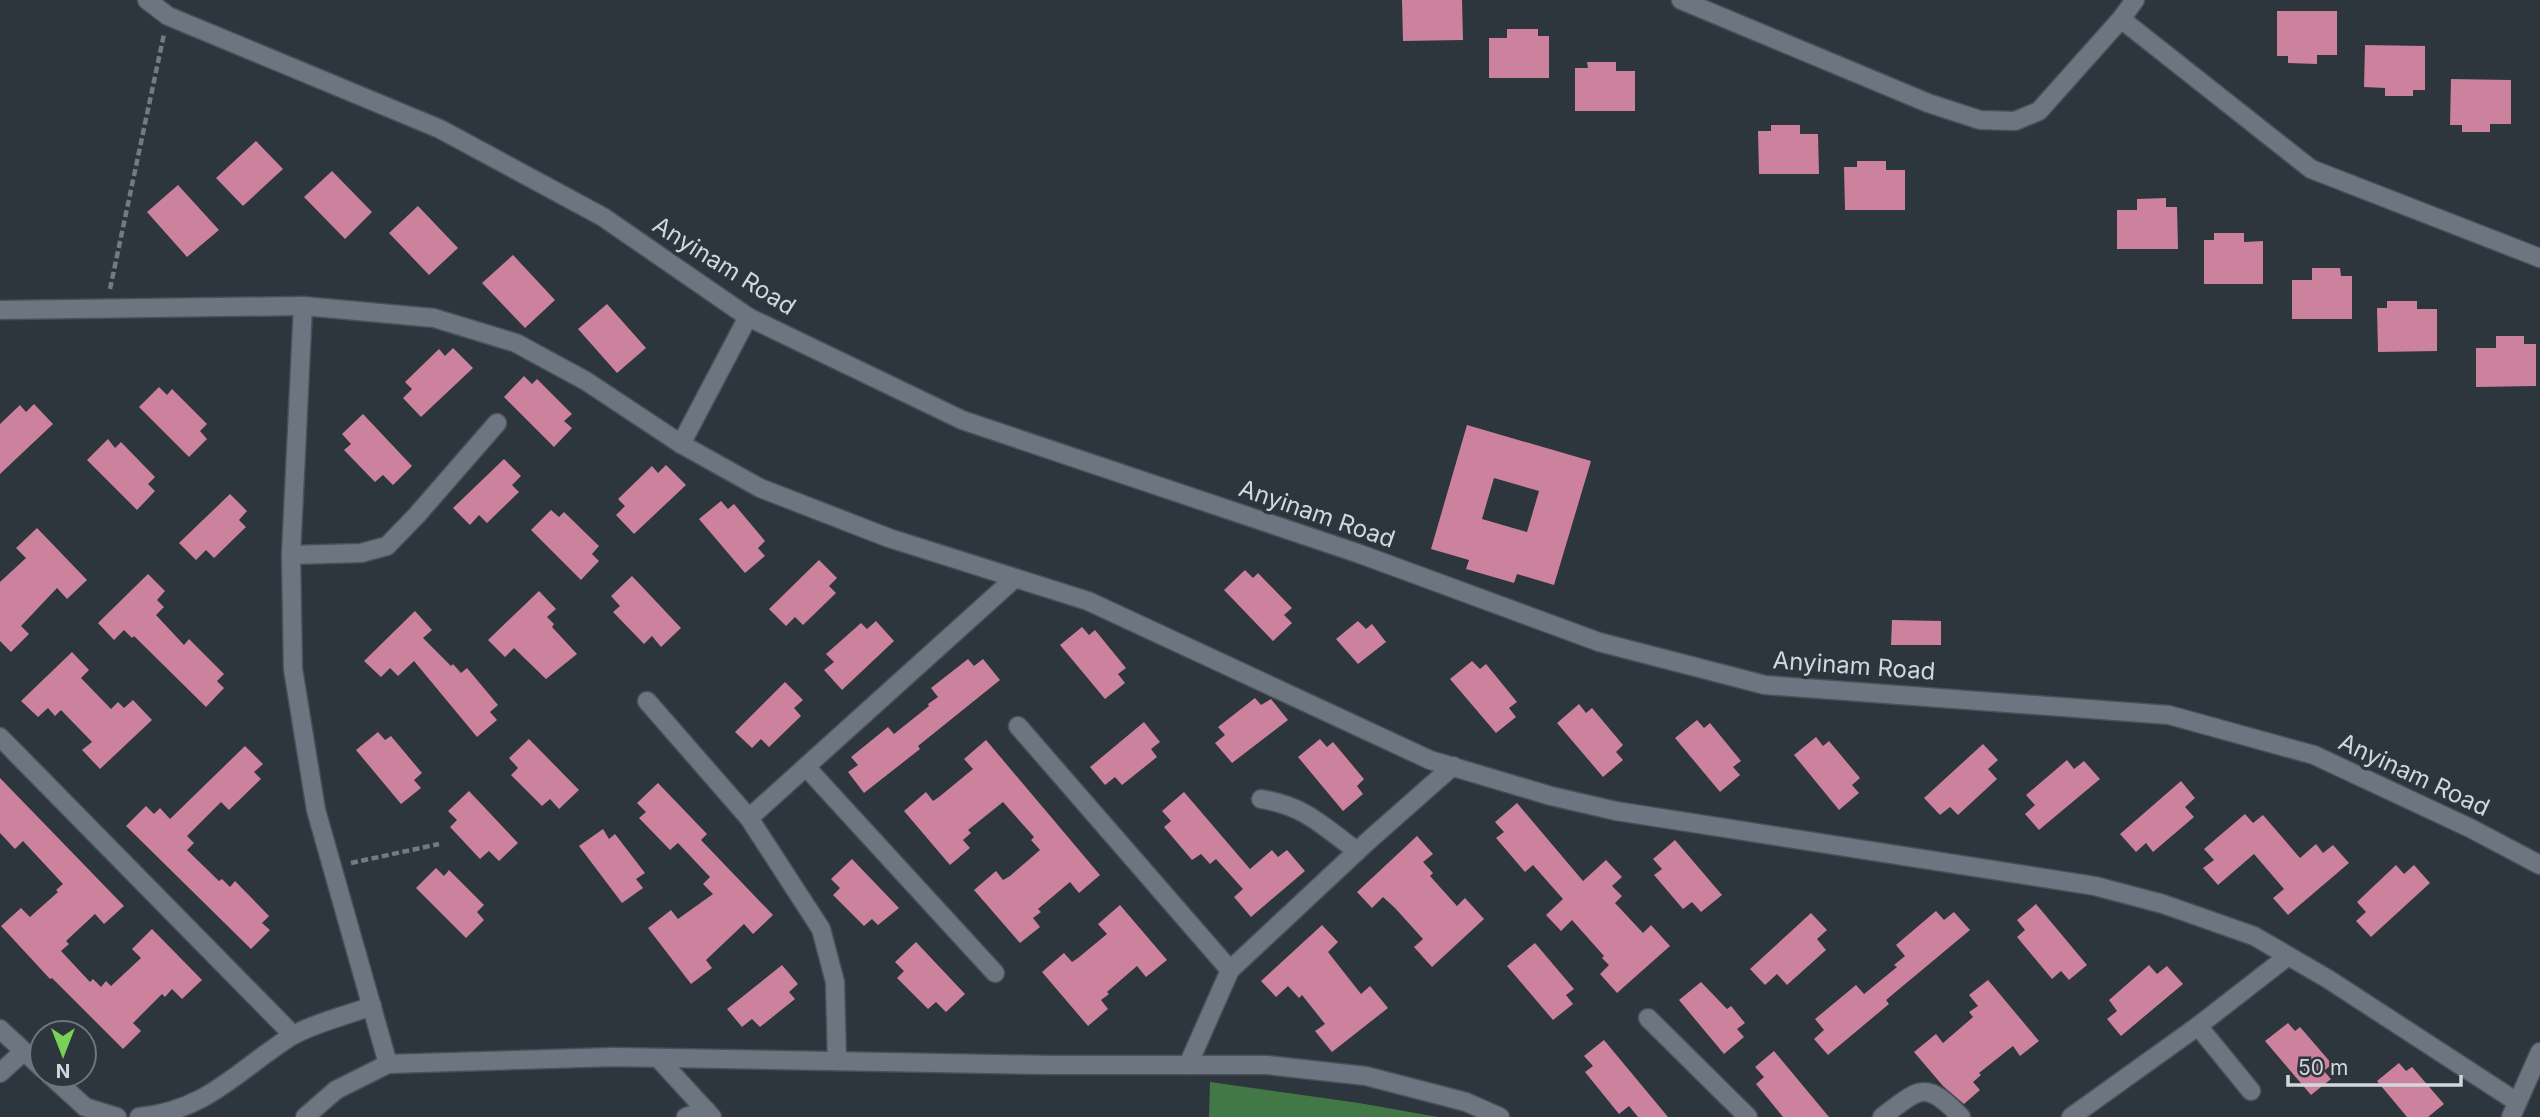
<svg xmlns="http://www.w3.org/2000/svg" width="2540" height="1117" viewBox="0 0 2540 1117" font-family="Inter,sans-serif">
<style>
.forest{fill:#427846}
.building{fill:#cc829c;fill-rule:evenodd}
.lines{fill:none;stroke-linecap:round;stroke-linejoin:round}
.street-casing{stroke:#4a5058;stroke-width:21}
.secondary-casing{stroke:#4a5058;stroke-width:21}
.path{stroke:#737a81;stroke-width:4.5;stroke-dasharray:7 3.5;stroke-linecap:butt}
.street{stroke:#6d7680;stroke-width:18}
.secondary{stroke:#6d7680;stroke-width:18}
.labels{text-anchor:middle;stroke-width:7;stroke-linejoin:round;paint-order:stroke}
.street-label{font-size:24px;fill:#d2d7dd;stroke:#2d353d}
</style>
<rect width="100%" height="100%" fill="#2d353d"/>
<polygon class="forest" points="1210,1082 1359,1103 1438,1117 1209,1117"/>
<g class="building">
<polygon points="1402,0 1462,0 1463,40 1403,41"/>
<polygon points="2277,11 2337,11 2337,55 2317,55 2317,64 2288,63 2288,56 2277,56"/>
<polygon points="1507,29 1538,29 1538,36 1549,36 1549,78 1489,78 1489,38 1507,38"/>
<polygon points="2365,45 2425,46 2425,90 2413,90 2413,96 2385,96 2385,88 2364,87"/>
<polygon points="1587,62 1616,62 1616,71 1635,71 1635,111 1575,111 1575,68 1588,68"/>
<polygon points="2451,79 2511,80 2511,124 2490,124 2490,132 2462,132 2462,125 2450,125"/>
<polygon points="1771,125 1800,125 1800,134 1818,134 1819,174 1759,174 1758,131 1771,131"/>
<polygon points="256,141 283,169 243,206 216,178"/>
<polygon points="1857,161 1886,161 1886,170 1905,170 1905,210 1845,210 1844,167 1857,167"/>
<polygon points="332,171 372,212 345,239 304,197"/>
<polygon points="178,185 219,230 187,257 147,212"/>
<polygon points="2166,198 2166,207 2177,207 2178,249 2117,249 2117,210 2137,210 2137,199"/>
<polygon points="418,206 458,248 429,275 389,233"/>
<polygon points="2214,233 2244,233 2244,242 2263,241 2263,284 2204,284 2204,240 2214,240"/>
<polygon points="513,255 555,300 525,328 482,283"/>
<polygon points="2312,268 2340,268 2341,276 2352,276 2352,319 2292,319 2292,280 2312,280"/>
<polygon points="2387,301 2417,301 2417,309 2437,309 2437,351 2378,352 2377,308 2387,308"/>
<polygon points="607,304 646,348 617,373 578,329"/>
<polygon points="2496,336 2524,336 2524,344 2536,344 2536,386 2476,387 2476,348 2496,348"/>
<polygon points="453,348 473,368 421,417 403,398 412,389 405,382 439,349 445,356"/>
<polygon points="524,376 532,384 537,379 572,414 564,421 572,428 554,447 504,397"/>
<polygon points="159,387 167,395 172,389 207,424 200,431 207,439 189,457 139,407"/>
<polygon points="34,404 53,424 0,474 0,424 20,405 26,412"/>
<polygon points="363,414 412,466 393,485 383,475 375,482 344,450 351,444 342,434"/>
<path d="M1467,425L1591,461L1554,585L1517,574L1514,583L1466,569L1469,560L1431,549ZM1494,478L1539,491L1527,532L1482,519Z"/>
<polygon points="108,439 115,448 121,442 155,477 148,484 155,491 137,510 87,460"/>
<polygon points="504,459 521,476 512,485 519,492 487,523 479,515 470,525 453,508"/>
<polygon points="666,465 686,485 634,534 616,515 625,506 618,499 652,466 658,473"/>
<polygon points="230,494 247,511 239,520 246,527 214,558 206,550 196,560 179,543"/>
<polygon points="721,501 728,509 734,504 765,541 758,548 765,556 745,573 699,519"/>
<polygon points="551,510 559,517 564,512 599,546 592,554 599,561 581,580 531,530"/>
<polygon points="37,528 87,580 67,599 57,588 21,626 29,634 11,652 0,641 0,582 26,558 16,548"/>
<polygon points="819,560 837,578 829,586 836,593 803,625 795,617 786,626 769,609"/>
<polygon points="1245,570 1253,578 1258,573 1292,608 1284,615 1292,623 1273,641 1224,590"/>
<polygon points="148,574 165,591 157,600 164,607 156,615 184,645 189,639 224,674 217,681 224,688 206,707 134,636 132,638 124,630 114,640 98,623"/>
<polygon points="632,576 681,628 661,647 652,636 644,644 613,612 620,606 611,596"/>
<polygon points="539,591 556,609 547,617 554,624 552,627 577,654 546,679 514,648 505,657 488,640"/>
<polygon points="415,611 432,630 423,638 451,666 453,664 461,673 467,668 498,705 490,712 497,720 477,737 414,661 398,676 390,668 381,677 364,661"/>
<polygon points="1892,620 1941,621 1941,645 1891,645"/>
<polygon points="876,621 894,641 842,690 824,670 834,662 826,654 861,623 867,629"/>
<polygon points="1358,621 1366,629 1372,624 1386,642 1358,664 1336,639"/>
<polygon points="1082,627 1089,635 1095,630 1126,668 1118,674 1125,683 1105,699 1060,645"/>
<polygon points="72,652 89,670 81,678 111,709 118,702 124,708 133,700 152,720 100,769 82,750 92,742 61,710 55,716 48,708 38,717 21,701"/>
<polygon points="968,659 974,666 983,659 1000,680 918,746 920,749 864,793 848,772 858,765 851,757 888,727 894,734 929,706 928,704 938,697 931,688"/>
<polygon points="1472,661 1480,669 1486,664 1517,702 1509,708 1516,717 1496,733 1450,679"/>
<polygon points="785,682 803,700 794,708 801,716 769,747 761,739 752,748 735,732"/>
<polygon points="1255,698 1261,705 1271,699 1288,720 1232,763 1215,743 1225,735 1218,727"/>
<polygon points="1579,704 1586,713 1592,708 1623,745 1616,752 1623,760 1603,777 1557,723"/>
<polygon points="1697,720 1704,728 1710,723 1741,761 1733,767 1740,775 1720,792 1675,738"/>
<polygon points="1144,722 1160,742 1151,749 1157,757 1122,785 1115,777 1105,785 1090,767"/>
<polygon points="378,732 385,740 391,736 422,773 414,780 421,788 401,804 356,750"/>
<polygon points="1816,737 1823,746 1829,741 1860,778 1852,785 1859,793 1839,810 1794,755"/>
<polygon points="529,739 579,790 559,809 550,799 542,806 511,775 518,768 509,758"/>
<polygon points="1320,739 1327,747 1333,742 1364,779 1357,786 1363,794 1343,811 1298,757"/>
<polygon points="986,740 1100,875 1079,893 1070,882 1038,909 1041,912 1033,918 1040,927 1020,943 974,890 996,871 1003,880 1010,876 1040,850 1031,840 1034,837 1003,802 968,830 971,833 963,840 970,848 950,865 904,811 926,792 933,801 939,797 973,769 964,759"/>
<polygon points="1983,744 1998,760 1988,769 1997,779 1958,815 1950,807 1940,815 1924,798"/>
<polygon points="245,746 263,764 254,772 261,779 229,810 221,802 187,836 194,843 187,850 219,881 222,879 230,887 235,881 269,916 262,923 270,930 251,949 126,826 146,806 154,814 160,808 170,819"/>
<polygon points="2067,760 2074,769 2084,761 2100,779 2039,830 2025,814 2035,805 2026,795"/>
<polygon points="0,778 124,906 104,924 95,914 66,941 69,944 61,951 90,982 93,979 101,987 106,981 111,986 141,958 132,949 152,929 202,980 182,999 172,989 165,997 162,994 133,1023 141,1031 123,1049 52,978 50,979 1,926 21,908 30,917 58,892 56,890 63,884 23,841 15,849 0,833"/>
<polygon points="2181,781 2195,798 2185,807 2194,817 2153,852 2146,843 2136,852 2120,834"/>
<polygon points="658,783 707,834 701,840 773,915 753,934 744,924 706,960 712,968 691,984 648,928 671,910 678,919 713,894 703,884 710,877 678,843 670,850 639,818 646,812 637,803"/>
<polygon points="469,791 518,843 499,861 489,851 480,859 450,827 457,820 448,811"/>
<polygon points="1184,792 1250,869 1272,850 1278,857 1287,850 1305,871 1251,917 1234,897 1243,889 1216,859 1210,864 1201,854 1192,860 1164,827 1171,821 1162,811"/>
<polygon points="1517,803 1583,881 1606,860 1622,877 1612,886 1622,896 1615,903 1643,933 1651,925 1670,946 1617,993 1600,974 1609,965 1602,958 1604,956 1572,920 1561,931 1546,915 1563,899 1533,865 1525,872 1496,838 1504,832 1495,822"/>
<polygon points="2245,814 2253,823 2263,815 2300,858 2316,844 2323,853 2333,845 2349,863 2288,915 2273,898 2284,889 2254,854 2218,885 2203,868 2214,860 2204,849"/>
<polygon points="603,829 609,839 615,834 645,873 636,879 643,888 622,903 579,846"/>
<polygon points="1417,836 1433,854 1423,862 1433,873 1430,876 1457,906 1465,898 1484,919 1432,967 1414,947 1423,939 1395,908 1383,897 1372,908 1357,892"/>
<polygon points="1675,840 1722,895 1701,912 1692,902 1683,909 1654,875 1662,869 1653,859"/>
<polygon points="852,859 899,908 878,925 872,919 864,926 833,895 840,888 831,879"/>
<polygon points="2396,865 2404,874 2414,865 2430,883 2371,937 2356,921 2366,912 2357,902"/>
<polygon points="436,868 444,876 449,870 484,905 477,912 484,920 466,938 416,888"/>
<polygon points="2036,904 2087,965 2069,980 2061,971 2052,979 2017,937 2025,930 2017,920"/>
<polygon points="1120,905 1167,960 1146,977 1137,966 1107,992 1109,994 1101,1000 1108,1009 1088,1026 1042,972 1064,953 1072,962 1078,958 1107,934 1098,924"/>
<polygon points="1936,911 1944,920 1954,912 1970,930 1886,1000 1889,1004 1828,1055 1814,1039 1824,1030 1815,1019 1856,985 1864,994 1897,967 1894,965 1905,956 1896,945"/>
<polygon points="1811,913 1827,930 1817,939 1826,950 1787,985 1777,974 1765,985 1750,969"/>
<polygon points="1322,925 1338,942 1328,952 1361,994 1370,986 1388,1008 1332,1052 1315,1031 1325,1024 1302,995 1299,998 1288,986 1276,997 1261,981"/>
<polygon points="916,942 965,994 946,1012 936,1002 928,1009 897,978 904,971 895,962"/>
<polygon points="1535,943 1574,989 1566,995 1573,1004 1553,1020 1507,966"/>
<polygon points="782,965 798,984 789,992 795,999 760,1027 752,1019 742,1027 727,1009"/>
<polygon points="2149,965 2157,974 2167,966 2183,984 2121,1036 2107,1019 2117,1011 2109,1000"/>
<polygon points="1988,980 2039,1041 2020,1056 2013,1046 1979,1073 1981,1075 1973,1082 1980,1090 1964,1104 1943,1086 1914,1052 1936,1034 1943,1043 1973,1017 1969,1012 1978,1006 1969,995"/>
<polygon points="1701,982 1727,1009 1731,1006 1745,1023 1737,1029 1744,1037 1724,1054 1679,1000"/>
<polygon points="2288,1023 2295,1031 2300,1027 2332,1064 2324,1071 2331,1079 2311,1095 2265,1041"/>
<polygon points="1604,1040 1668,1117 1638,1117 1629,1106 1619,1114 1585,1072 1593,1066 1584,1056"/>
<polygon points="1774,1051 1829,1117 1783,1117 1756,1084 1764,1077 1755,1067"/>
<polygon points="2399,1063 2406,1071 2412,1067 2444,1104 2428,1117 2407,1117 2377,1081"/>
</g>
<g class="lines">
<g class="street-casing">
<g id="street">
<polyline points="1681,0 1928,103 1980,120 2015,121 2039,111 2121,19 2135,0"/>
<polyline points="2121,19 2311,169 2540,258"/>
<polyline points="0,310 303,306"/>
<polyline points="681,444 748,317"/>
<polyline points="291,555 361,553 387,546 417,515 497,423"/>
<polyline points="647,701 749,818 821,929 835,982 837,1061"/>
<polyline points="1018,726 1230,970"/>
<polyline points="0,737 293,1035"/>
<polyline points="806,767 995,973"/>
<path d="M1261,799C1307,807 1321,825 1357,851"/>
<polyline points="749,818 1015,578"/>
<polyline points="1648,1018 1748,1117"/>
<polyline points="2198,1026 2251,1091"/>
<polyline points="0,1029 42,1068"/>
<polyline points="658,1058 712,1117"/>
<polyline points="388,1064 316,810 293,669 291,555 303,306 434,318 516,343 586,381 681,444 760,488 889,538 1088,601 1430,760 1551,796 1616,811 2095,886 2163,904 2254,936 2328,979 2517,1102"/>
<polyline points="1188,1065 1230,970 1367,842 1453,766"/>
<polyline points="0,1073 23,1052"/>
<polyline points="50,1075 85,1107 117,1117"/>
<path d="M139,1117C206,1111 237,1071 290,1037C311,1024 348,1015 372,1006"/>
<polyline points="305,1117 336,1090 388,1064 614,1057 1050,1065 1267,1065 1366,1076 1466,1102 1500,1117"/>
<polyline points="686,1117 706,1110"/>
<path d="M1882,1117C1919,1089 1925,1079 1961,1117"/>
<polyline points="2071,1117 2198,1026 2288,956"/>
<polyline points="2511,1117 2540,1052"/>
</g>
</g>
<g class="secondary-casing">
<polyline id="secondary" points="147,0 168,16 440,129 603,217 748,317 962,420 1360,554 1599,642 1765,685 2169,715 2314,755 2470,828 2540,865"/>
</g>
<g class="path">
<polyline points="110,289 164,34"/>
<polyline points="351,863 439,844"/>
</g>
<use href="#street" class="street"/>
<use href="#secondary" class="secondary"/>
</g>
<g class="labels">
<g class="street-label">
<text transform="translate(724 266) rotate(32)" y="8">Anyinam Road</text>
<text transform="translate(1317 514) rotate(19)" y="8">Anyinam Road</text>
<text transform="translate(1854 666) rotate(4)" y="8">Anyinam Road</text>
<text transform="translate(2414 775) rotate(25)" y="8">Anyinam Road</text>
</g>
</g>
<g transform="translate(63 1054) rotate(180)"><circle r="33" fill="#2d353d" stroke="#6f767d" stroke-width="2"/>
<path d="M0-5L12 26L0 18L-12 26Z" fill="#7ad156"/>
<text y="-10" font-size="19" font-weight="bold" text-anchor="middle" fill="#d2d7dd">N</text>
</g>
<path d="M2288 1075v10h173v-10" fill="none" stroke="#d2d7dd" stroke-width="3.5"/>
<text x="2298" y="1075" font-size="21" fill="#d2d7dd" stroke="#2d353d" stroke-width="5" paint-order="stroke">50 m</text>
</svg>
